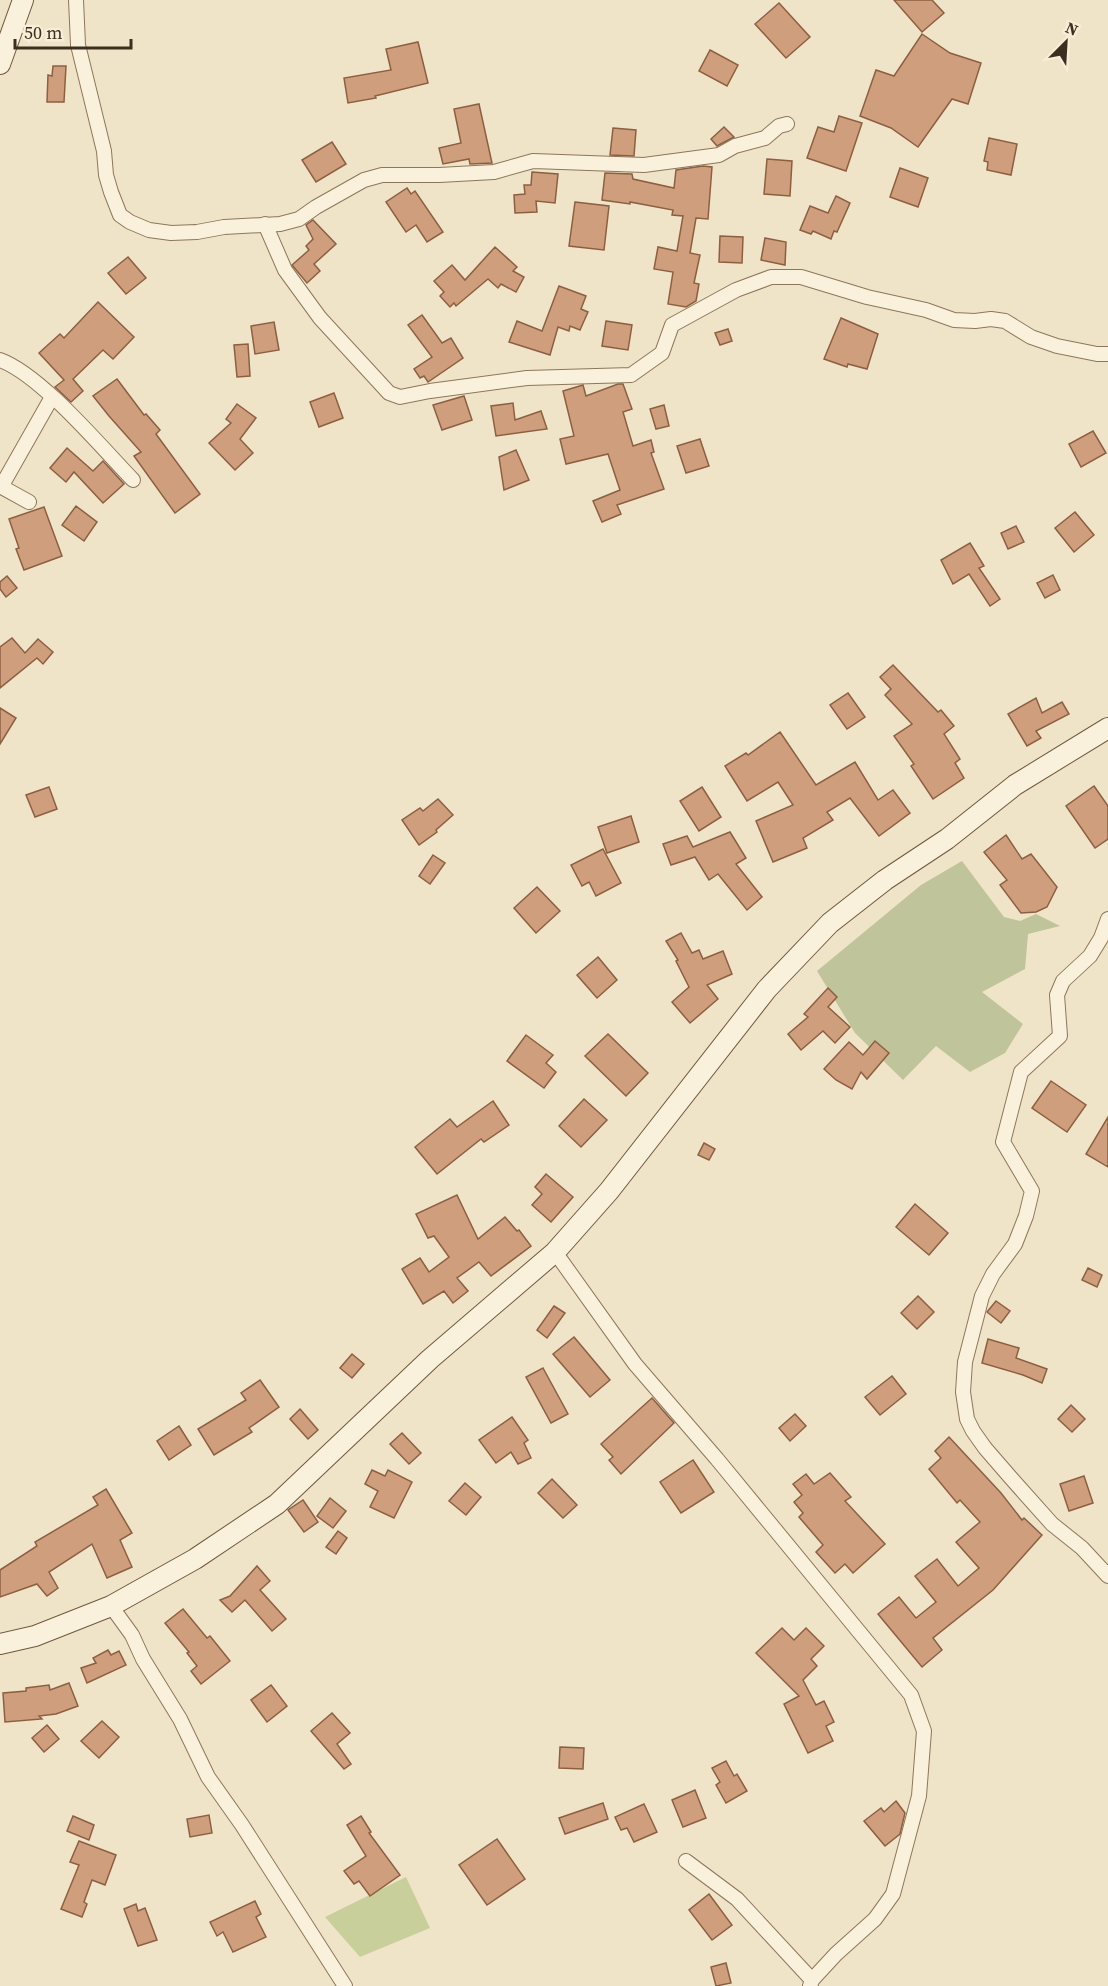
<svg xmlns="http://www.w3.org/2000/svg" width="1108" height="1986" viewBox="0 0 1108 1986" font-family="'Source Serif 4',serif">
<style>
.green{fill:#c9cf9b}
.cemetery{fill:#bfc49a}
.building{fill:#cf9f7d;stroke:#8d5f41;stroke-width:1.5}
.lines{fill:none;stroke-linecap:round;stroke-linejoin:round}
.minor-casing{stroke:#8d765c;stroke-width:16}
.secondary-casing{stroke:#6f573f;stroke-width:22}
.minor{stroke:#faf1dc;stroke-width:14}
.secondary{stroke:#faf1dc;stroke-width:20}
</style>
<rect width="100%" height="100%" fill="#f0e4c8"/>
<polygon class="green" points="406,1877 430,1928 360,1957 325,1917"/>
<polygon class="cemetery" points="962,861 1004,917 1020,921 1036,914 1060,926 1028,934 1025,969 982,992 1023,1024 1005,1053 970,1072 936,1046 903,1080 855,1033 817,971 921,885"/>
<g class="building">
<polygon points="894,0 932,0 944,13 922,32"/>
<polygon points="779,3 810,37 786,58 755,24"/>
<polygon points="922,34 950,53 981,63 968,104 952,99 918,147 891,128 860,116 876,70 894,76"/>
<polygon points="418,42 428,83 375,96 376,98 348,103 344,78 391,70 386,49"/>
<polygon points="710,50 738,65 727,86 699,71"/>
<polygon points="53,66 66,66 64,102 47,102 48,75 52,76"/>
<polygon points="479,104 492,163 470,164 469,159 443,164 439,148 461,143 454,109"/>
<polygon points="839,116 862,123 846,171 807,158 818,127 834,132"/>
<polygon points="724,127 734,137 717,146 711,139"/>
<polygon points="613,128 636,130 634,156 610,155"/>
<polygon points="989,138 1017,144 1011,175 987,170 988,162 984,161"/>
<polygon points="332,142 346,164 316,182 302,160"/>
<polygon points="767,159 792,161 790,196 764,194"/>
<polygon points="703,166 712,167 708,219 696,218 690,253 700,255 694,283 699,284 696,301 686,307 668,304 673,272 654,269 658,247 677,251 683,216 672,215 673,210 630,202 630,204 602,200 605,173 632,174 633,179 674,188 676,170"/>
<polygon points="900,168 928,178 918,207 890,197"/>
<polygon points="532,172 558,174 555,203 536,201 537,212 515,213 514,195 525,194 524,185 531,185"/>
<polygon points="407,188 411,194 415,191 443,232 427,242 416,225 406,232 386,202"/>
<polygon points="836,196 850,203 837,232 834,231 831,239 813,231 811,234 800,230 810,206 828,213"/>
<polygon points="575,202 609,206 604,250 569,246"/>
<polygon points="313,220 336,244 314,264 320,271 307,283 292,265 309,250 306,246 313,239 306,225"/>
<polygon points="720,236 743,237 742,263 719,262"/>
<polygon points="765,238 786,242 785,265 761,260"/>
<polygon points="495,247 517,267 513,271 524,277 516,292 501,284 498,288 488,279 456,306 454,303 450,307 440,296 444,292 434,281 452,265 465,280"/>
<polygon points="128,257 146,278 126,294 108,273"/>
<polygon points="559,286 586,296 581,309 588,312 580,330 570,326 569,331 558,327 550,355 509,342 517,321 542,331"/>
<polygon points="98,302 134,337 113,359 103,350 73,379 83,391 71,402 55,387 64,380 39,353 60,334 64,338"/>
<polygon points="422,315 442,343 451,338 463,358 428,382 424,376 420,378 414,369 432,357 408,325"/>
<polygon points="841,318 878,334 867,369 848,364 847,367 824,359"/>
<polygon points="606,321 632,325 628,350 602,346"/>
<polygon points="274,322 279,350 255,354 251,326"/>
<polygon points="728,329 732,341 720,345 715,333"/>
<polygon points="248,344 250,376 237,377 234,345"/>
<polygon points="117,379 144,415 146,414 160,430 156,434 200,494 175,513 134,456 141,452 109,416 93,396"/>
<polygon points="618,384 623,384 632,409 623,412 633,446 651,440 654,452 651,453 664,489 617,505 621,514 602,522 593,501 620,490 608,454 566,464 560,439 574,436 563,391 583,385 586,396"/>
<polygon points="334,393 343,418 319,427 310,402"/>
<polygon points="464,396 472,420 442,430 433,405"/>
<polygon points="513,403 515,420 541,411 547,429 496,436 491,406"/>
<polygon points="237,404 256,418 240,439 253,453 235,470 209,443 231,423 226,419"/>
<polygon points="664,405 669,426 656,429 650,409"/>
<polygon points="1093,431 1106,453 1081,467 1069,444"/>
<polygon points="700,439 709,466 686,473 677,446"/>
<polygon points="67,448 93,471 103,461 124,484 103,503 74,472 66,482 50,468"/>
<polygon points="516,450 529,480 504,490 499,457"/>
<polygon points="76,506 97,522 84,541 62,525"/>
<polygon points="44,507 62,556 24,570 16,549 19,548 9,519"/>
<polygon points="1075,512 1094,535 1074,552 1055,528"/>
<polygon points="1016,526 1024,542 1008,549 1001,533"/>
<polygon points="970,543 984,566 979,568 1000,599 990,606 969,574 953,584 941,560"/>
<polygon points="1053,575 1060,590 1045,598 1037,583"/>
<polygon points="7,576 17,588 6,597 0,589 0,582"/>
<polygon points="12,638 25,653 38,639 53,652 43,664 37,658 0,688 0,647"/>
<polygon points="893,665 938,712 941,710 954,726 944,734 960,759 955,763 964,778 933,799 911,766 914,764 894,736 912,724 885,695 891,689 880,677"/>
<polygon points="848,693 865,717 847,729 830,705"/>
<polygon points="1036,698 1042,713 1062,702 1069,714 1036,731 1041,738 1027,746 1008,714"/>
<polygon points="0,708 16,718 0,744"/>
<polygon points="780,732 816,785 855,762 878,800 893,790 910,813 879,836 850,798 827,812 833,820 803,838 807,848 773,862 756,821 793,805 778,782 747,801 725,766 746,753 748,755"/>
<polygon points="1094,786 1108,806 1108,839 1095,848 1066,806"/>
<polygon points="49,787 57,809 35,817 26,795"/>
<polygon points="702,787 721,817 699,831 680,801"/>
<polygon points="438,799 453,815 436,830 437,832 419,845 402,820 420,808 423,811"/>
<polygon points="631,816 639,842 607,853 598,827"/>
<polygon points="730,832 746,858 736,864 762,897 747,910 718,874 709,880 695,857 671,865 663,844 687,836 693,847"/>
<polygon points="1006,835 1022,859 1031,854 1057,887 1047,907 1036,912 1021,913 1000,885 1007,880 984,852"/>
<polygon points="603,849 621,883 596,896 589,882 582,886 571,865"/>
<polygon points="433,855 445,863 430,884 419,876"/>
<polygon points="537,887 560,911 536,933 514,908"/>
<polygon points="681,933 692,953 699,950 703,959 723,951 732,974 707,985 718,999 690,1023 672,1002 689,987 676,961 678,960 666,941"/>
<polygon points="598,957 617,980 597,998 577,975"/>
<polygon points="828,988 837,997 828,1007 850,1027 835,1043 823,1031 801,1050 788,1034 808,1017 804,1014"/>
<polygon points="608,1034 648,1073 626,1096 585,1056"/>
<polygon points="526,1035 553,1055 546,1063 556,1072 544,1088 507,1061"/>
<polygon points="875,1041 889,1053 867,1079 861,1072 852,1089 836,1080 824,1069 849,1042 863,1055"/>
<polygon points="1051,1081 1086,1105 1067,1132 1032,1108"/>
<polygon points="584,1099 607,1120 581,1147 559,1126"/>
<polygon points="493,1101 509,1125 484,1142 481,1139 437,1174 415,1147 450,1119 457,1127"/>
<polygon points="1108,1117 1108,1167 1086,1154"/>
<polygon points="704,1143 715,1149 709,1160 698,1155"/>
<polygon points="546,1174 573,1197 551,1222 532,1205 542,1194 535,1187"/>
<polygon points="457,1195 478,1239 505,1217 517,1231 519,1230 531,1246 491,1276 479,1262 457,1278 468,1291 453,1303 444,1291 423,1304 402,1269 420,1258 429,1272 449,1257 434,1236 428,1238 416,1214"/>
<polygon points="915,1204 948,1233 929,1255 896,1227"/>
<polygon points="1088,1268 1102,1275 1097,1287 1082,1280"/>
<polygon points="918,1296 934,1312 917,1329 901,1313"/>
<polygon points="996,1301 1010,1311 1001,1323 987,1312"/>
<polygon points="554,1306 565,1313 547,1338 537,1330"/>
<polygon points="574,1337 610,1380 590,1397 553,1354"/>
<polygon points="988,1339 1019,1348 1016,1358 1047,1369 1042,1383 1023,1375 982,1363"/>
<polygon points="352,1354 364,1364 352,1378 340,1368"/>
<polygon points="543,1368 568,1414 551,1423 526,1377"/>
<polygon points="892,1376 906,1394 880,1415 865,1397"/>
<polygon points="260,1380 279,1407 249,1428 252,1432 214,1455 198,1429 246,1400 241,1393"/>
<polygon points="652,1398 674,1423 621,1474 609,1460 613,1457 601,1444"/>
<polygon points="1071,1405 1085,1419 1072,1432 1058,1419"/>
<polygon points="300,1409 318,1430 308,1439 290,1419"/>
<polygon points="795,1414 806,1426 790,1441 779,1428"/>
<polygon points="512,1417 528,1440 524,1443 531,1458 518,1464 511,1452 496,1463 479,1440"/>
<polygon points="179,1426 191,1445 169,1460 157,1441"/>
<polygon points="402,1433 421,1453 409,1464 390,1444"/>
<polygon points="949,1437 1001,1493 1022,1520 1024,1518 1042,1535 993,1590 933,1638 942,1650 922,1667 878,1614 899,1597 916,1618 936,1602 915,1576 937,1559 958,1586 979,1568 956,1542 980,1522 960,1500 957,1503 929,1469 941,1458 935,1451"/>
<polygon points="693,1460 714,1492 681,1513 660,1482"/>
<polygon points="372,1470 385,1476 388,1470 412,1482 394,1518 370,1507 378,1491 365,1484"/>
<polygon points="830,1473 851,1497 845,1501 885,1544 853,1573 845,1564 835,1573 816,1552 823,1545 799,1517 803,1513 794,1502 802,1495 793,1484 806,1474 814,1484"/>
<polygon points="1084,1476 1093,1503 1069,1511 1060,1484"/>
<polygon points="552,1479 577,1505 563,1518 538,1493"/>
<polygon points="465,1483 481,1497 466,1515 449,1501"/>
<polygon points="106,1489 132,1533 120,1540 132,1567 107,1578 92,1544 49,1572 58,1588 47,1596 37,1584 0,1597 0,1570 37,1546 35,1542 98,1505 93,1497"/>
<polygon points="330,1498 346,1511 333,1528 317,1516"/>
<polygon points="303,1500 318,1522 304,1532 288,1510"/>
<polygon points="338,1531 347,1538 336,1554 326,1547"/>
<polygon points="257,1566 270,1581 260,1590 286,1619 272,1631 245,1600 232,1612 220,1600 230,1596"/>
<polygon points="183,1609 207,1638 210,1636 230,1661 201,1684 191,1671 197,1666 187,1653 189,1652 165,1623"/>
<polygon points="782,1628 794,1640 806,1628 824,1646 811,1659 817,1666 803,1680 816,1705 824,1701 834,1722 826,1726 833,1741 808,1753 784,1704 799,1696 756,1653"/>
<polygon points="108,1650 111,1655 119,1651 126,1665 87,1683 81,1668 96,1663 93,1658"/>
<polygon points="69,1683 78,1706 56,1714 39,1716 42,1719 5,1722 3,1693 26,1691 26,1688 49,1685 50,1690"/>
<polygon points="271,1685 287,1706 267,1722 251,1700"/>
<polygon points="332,1713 350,1733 337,1744 351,1764 344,1769 311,1731"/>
<polygon points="102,1721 119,1737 99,1758 81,1741"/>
<polygon points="47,1725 59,1739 44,1752 32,1738"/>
<polygon points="560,1747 584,1748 583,1769 559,1768"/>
<polygon points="726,1761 734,1776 737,1774 747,1791 726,1803 716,1785 720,1782 712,1768"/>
<polygon points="695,1790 706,1818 683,1827 672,1800"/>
<polygon points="896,1801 905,1813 900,1834 885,1846 864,1821 881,1808 884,1812"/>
<polygon points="603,1803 608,1819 565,1834 559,1818"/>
<polygon points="644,1804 657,1832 634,1842 627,1828 621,1830 615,1817"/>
<polygon points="209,1815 212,1833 190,1837 187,1819"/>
<polygon points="73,1816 94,1825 89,1840 67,1831"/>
<polygon points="361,1816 371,1832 369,1833 400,1875 370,1896 359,1881 354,1884 344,1871 366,1856 347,1825"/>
<polygon points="497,1839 525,1879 487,1905 459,1865"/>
<polygon points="79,1841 116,1855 105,1885 92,1880 84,1902 87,1904 82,1917 61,1909 79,1865 70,1862"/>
<polygon points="709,1894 732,1925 712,1940 689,1910"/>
<polygon points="255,1901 261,1914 256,1917 266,1937 233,1952 223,1932 217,1936 210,1922"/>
<polygon points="136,1904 138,1911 145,1908 157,1940 138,1946 124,1909"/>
<polygon points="726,1963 731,1983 716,1986 711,1967"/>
</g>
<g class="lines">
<g class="minor-casing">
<g id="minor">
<polyline points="76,0 78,45 104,151 106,175 111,192 120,215 130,222 149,230 171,233 197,232 224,227 280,224 299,219 316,207 364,180 382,175 439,175 494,172 533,161 644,165 719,155 735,146 765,138 779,126 787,124"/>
<polyline points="265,224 285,270 320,318 389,393 400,397 430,391 527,378 631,375 662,353 672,325 736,290 771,277 801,277 867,297 926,310 954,320 975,321 991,319 1005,321 1031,337 1057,346 1097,354 1108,354"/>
<path d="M0,360C41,375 101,447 133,480"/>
<polyline points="0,486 29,502"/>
<polyline points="1,487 52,397"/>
<polyline points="1108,919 1101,938 1090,956 1063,981 1057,995 1060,1036 1021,1072 1003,1142 1032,1191 1026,1216 1015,1244 993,1274 982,1296 965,1362 963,1392 967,1419 973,1431 985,1448 1011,1478 1052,1524 1082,1548 1108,1576"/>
<polyline points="555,1252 635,1364 717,1459 911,1695 924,1731 919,1796 893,1894 875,1919 836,1954 812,1980 810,1986"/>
<polyline points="111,1606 132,1635 143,1659 180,1719 208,1777 242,1825 345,1986"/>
<polyline points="686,1861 737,1899 812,1980"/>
</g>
</g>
<g class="secondary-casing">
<g id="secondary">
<polyline points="0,64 23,0"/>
<polyline points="0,1644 35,1636 111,1606 195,1559 277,1504 430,1359 555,1252 609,1191 767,989 830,923 885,880 947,839 1015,785 1108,728"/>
</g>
</g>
<use href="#minor" class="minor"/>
<use href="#secondary" class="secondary"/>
</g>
<g transform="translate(1066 42) rotate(24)" stroke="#f7eed8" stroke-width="4.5" paint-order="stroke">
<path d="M0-4.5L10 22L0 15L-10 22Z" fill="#3d2e20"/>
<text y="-9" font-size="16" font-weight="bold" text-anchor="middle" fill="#3d2e20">N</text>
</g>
<path d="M15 39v9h116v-9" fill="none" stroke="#3d2e20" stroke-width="3"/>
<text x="24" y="39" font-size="18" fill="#3d2e20" stroke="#f7eed8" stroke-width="4.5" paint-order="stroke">50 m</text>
</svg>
